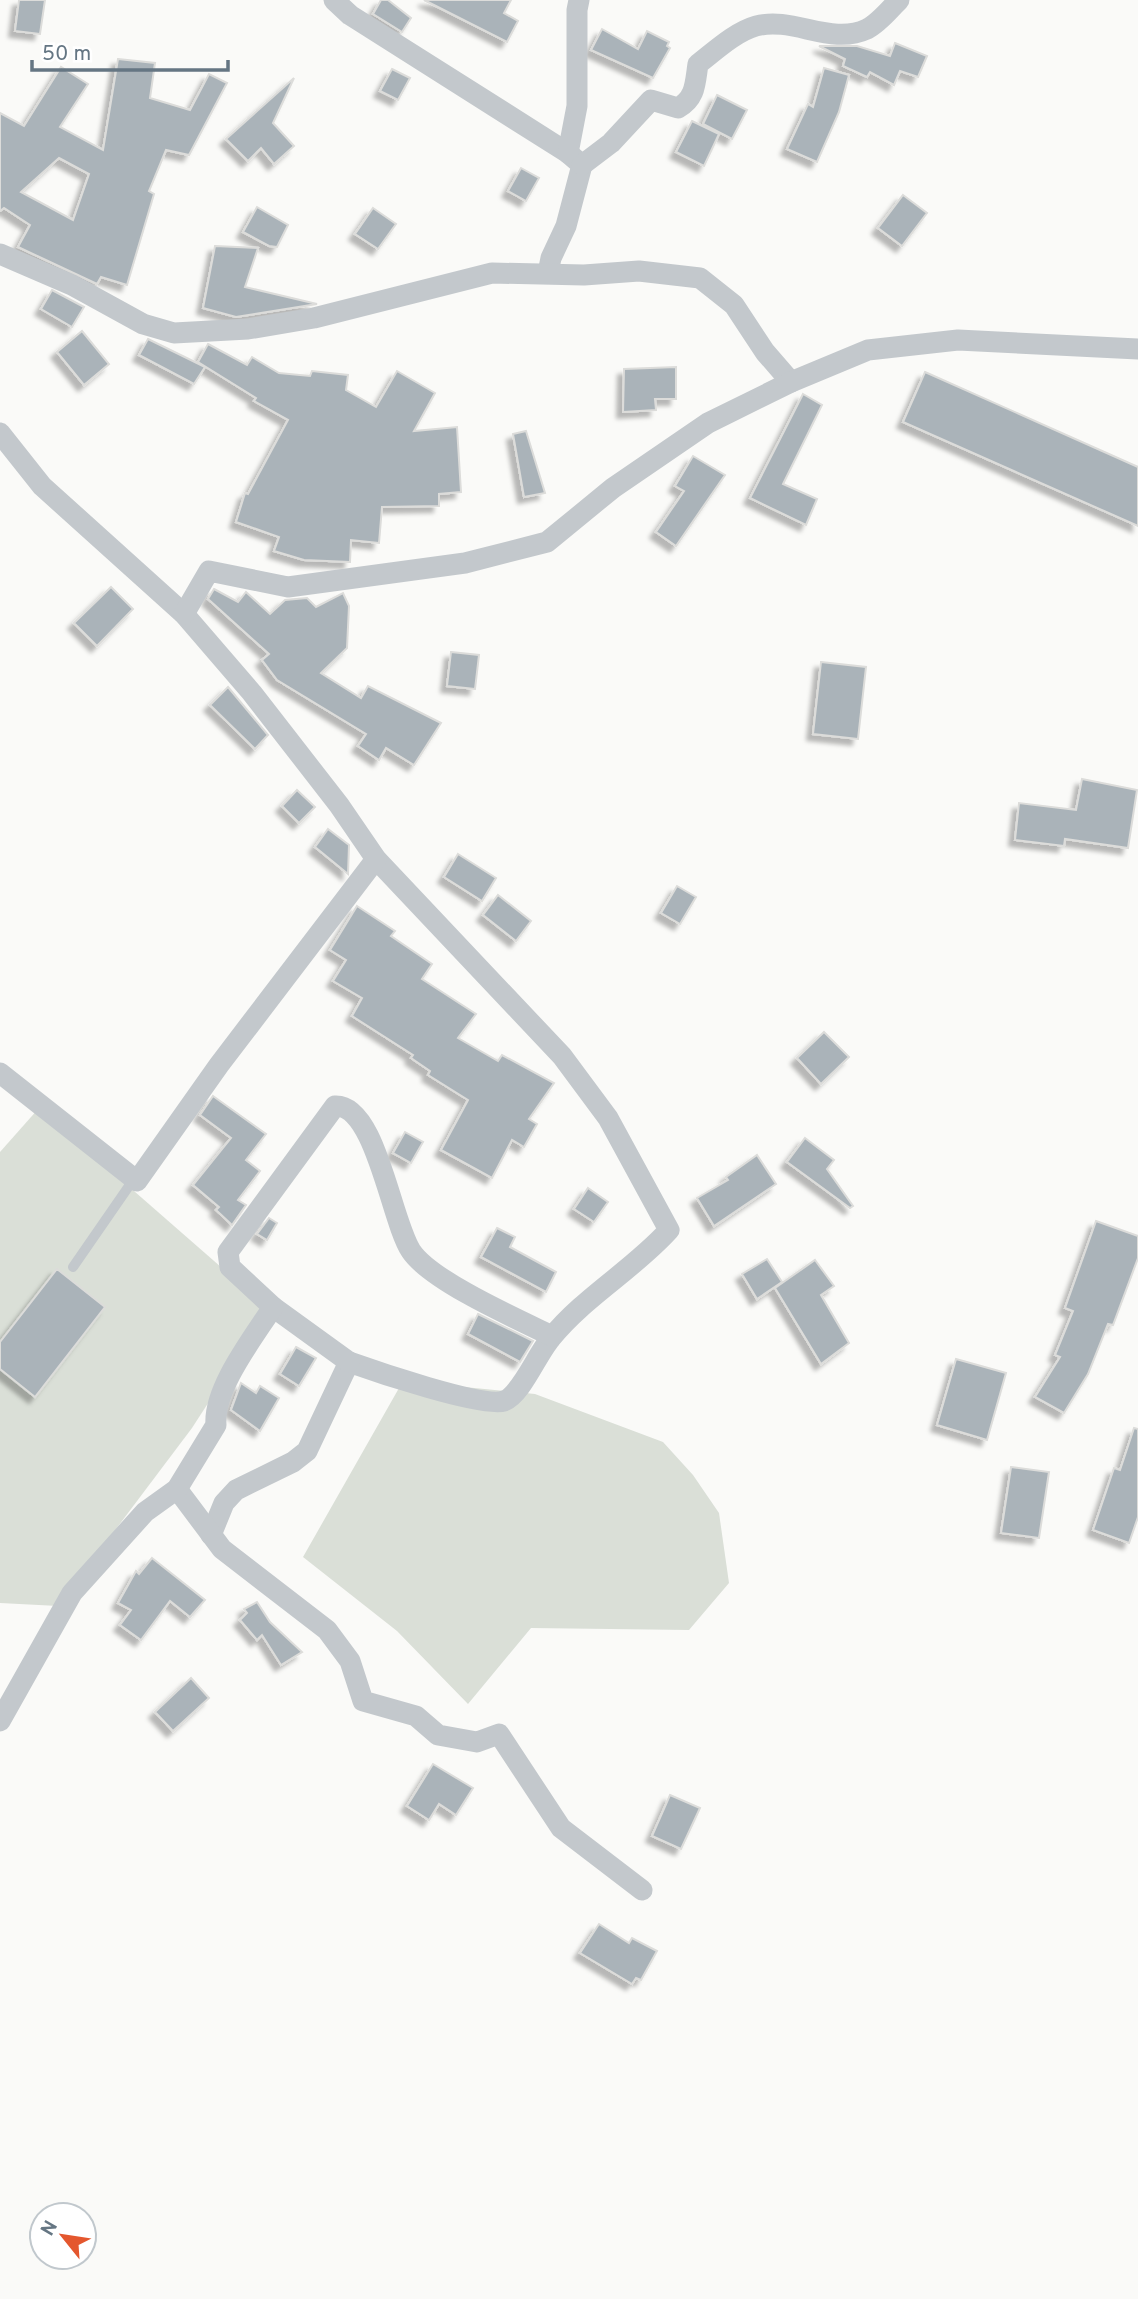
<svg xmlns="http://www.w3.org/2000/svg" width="1138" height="2299" viewBox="0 0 1138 2299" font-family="Overpass,sans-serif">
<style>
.green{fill:#dadfd7}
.building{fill:#aab3b9;stroke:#dcdcda;stroke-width:2;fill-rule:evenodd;filter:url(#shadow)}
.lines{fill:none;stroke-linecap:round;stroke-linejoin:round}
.service{stroke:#c3c8cc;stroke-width:10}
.minor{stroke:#c3c8cc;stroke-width:21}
</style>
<defs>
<filter id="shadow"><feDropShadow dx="-6" dy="6" stdDeviation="2" flood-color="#0004"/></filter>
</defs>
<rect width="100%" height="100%" fill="#fafaf8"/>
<g class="green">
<polygon points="39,1108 269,1309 192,1428 58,1606 0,1603 0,1152"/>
<polygon points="403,1381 535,1394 663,1442 693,1475 719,1513 729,1583 689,1630 531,1628 468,1704 397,1631 303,1557"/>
</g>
<g class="building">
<polygon points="19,0 45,0 40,34 15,31"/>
<polygon points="381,0 388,0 411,18 402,32 373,14"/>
<polygon points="424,0 511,0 504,13 518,21 507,42"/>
<polygon points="602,29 638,49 647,31 669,42 667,46 670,48 653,78 591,50"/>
<polygon points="895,43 927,56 918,77 900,71 894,85 870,72 867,77 843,66 845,59 819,46 857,46 890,56"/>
<path d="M118,59L155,63L150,98L190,110L209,74L227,83L189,155L166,150L149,191L154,194L127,285L101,277L97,284L18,247L30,225L4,208L0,211V113L24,126L61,67L88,84L60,127L103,150ZM59,158L89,174L73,220L21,192Z"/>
<polygon points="824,68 849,75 839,112 817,162 787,149 808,104 813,107"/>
<polygon points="392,69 410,78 398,100 380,91"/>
<polygon points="294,78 273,123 294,146 274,164 261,148 248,161 226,139"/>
<polygon points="717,95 747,110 732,139 703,124"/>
<polygon points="692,121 719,134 704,166 676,152"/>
<polygon points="521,168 539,178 526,201 508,191"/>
<polygon points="903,195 927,213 902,246 878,228"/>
<polygon points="257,207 288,225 277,247 269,246 243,232"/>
<polygon points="373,208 396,224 378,249 355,234"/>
<polygon points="215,246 258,248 245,287 317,304 236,317 203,308"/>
<polygon points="52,290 84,307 72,327 41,309"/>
<polygon points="82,331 109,364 84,385 57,352"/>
<polygon points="148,339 205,367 194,384 139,355"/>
<polygon points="208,344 247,365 252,357 279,373 310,376 312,371 348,375 346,390 376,407 397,371 435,393 414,431 457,427 461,492 439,494 439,506 382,507 379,543 351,540 350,562 304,560 274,551 279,537 236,522 245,493 248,494 288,420 254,401 256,398 198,362"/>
<polygon points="676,367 676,399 655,399 656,410 623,412 624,369"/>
<polygon points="925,372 1138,467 1138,526 903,422"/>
<polygon points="803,394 822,405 783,484 817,499 806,525 750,498"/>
<polygon points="526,431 545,493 524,497 513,434"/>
<polygon points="693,456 725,475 676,546 656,532 684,491 675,486"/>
<polygon points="111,587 133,609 97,646 74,623"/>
<polygon points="214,589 238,602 246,592 270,614 285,600 307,598 316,607 343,593 349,606 347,648 321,673 361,698 368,686 441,723 414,765 386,748 379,760 358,746 366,734 277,680 262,660 269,654 208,599"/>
<polygon points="451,652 479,655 475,689 447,686"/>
<polygon points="821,662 866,667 858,739 813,734"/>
<polygon points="228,687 268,735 255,749 210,705"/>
<polygon points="1082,779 1137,790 1128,848 1065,839 1064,846 1015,840 1019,803 1076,810"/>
<polygon points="297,790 315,807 299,823 282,806"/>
<polygon points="328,829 349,845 348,874 315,847"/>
<polygon points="458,854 496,878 482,901 444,877"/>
<polygon points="677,886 696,897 680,924 661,913"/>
<polygon points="498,895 531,921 516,941 483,915"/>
<polygon points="357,906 395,931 391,936 432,964 422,979 476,1014 458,1038 498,1061 502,1055 554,1083 529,1119 537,1124 524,1147 512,1140 492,1178 441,1150 468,1100 428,1075 430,1071 411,1058 413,1055 352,1016 362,998 333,981 346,960 330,950"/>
<polygon points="824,1032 849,1057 821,1084 797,1058"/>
<polygon points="213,1096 266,1134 246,1160 260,1171 238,1200 246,1205 232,1225 216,1210 219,1207 193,1185 231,1138 200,1115"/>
<polygon points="405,1132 423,1142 411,1163 393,1153"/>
<polygon points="805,1138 834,1160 827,1169 853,1206 850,1208 787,1162"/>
<polygon points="757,1155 776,1184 714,1226 697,1198 728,1180 726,1177"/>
<polygon points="588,1188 608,1202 594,1222 574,1209"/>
<polygon points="269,1218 277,1223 267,1240 257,1234"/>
<polygon points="1096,1221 1138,1236 1138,1258 1113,1325 1108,1324 1088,1374 1064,1413 1035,1397 1060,1357 1055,1355 1073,1311 1065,1308"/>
<polygon points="497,1228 515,1237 510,1247 556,1272 546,1292 481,1257"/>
<polygon points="767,1259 782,1282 757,1299 742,1274"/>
<polygon points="815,1260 834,1286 821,1295 849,1343 821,1364 775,1288"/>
<polygon points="57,1269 105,1307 35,1397 0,1369 0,1342"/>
<polygon points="478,1314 533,1341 520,1362 468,1334"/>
<polygon points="296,1347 316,1358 299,1386 280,1374"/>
<polygon points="956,1359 1006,1373 987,1440 937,1425"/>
<polygon points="241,1383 256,1393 260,1386 279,1398 260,1431 231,1410"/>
<polygon points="1134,1428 1138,1429 1138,1517 1129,1543 1093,1530 1114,1468 1120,1470"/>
<polygon points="1011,1467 1049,1472 1039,1538 1001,1533"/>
<polygon points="152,1558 205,1600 190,1617 170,1601 141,1640 120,1625 131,1610 118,1603 136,1571 139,1574"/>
<polygon points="257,1602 270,1622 302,1652 281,1665 262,1635 257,1640 240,1620 247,1613 244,1609"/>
<polygon points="191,1678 209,1698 173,1731 155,1712"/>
<polygon points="433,1764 473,1788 456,1815 439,1804 429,1820 407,1806"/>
<polygon points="670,1795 700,1808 681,1849 652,1836"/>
<polygon points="599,1924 629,1943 632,1938 657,1951 641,1980 636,1978 632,1984 580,1953"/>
</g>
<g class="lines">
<polyline class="service" points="73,1267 129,1186 137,1181"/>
<g class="minor">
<polyline points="334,0 350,15 568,153 582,165 566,226 551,258 548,273"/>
<polyline points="568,153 577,106 577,10 579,0"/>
<path d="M582,165L611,143L651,100L678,108C696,98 695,83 698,64C715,51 735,32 756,26C793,16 831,46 867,29C879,23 890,9 899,0"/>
<polyline points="0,254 72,285 143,324 174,333 248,329 314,318 492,273 584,275 639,271 700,278 734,305 765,352 791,382"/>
<path d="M0,433L42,486L184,614L252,693L339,805L376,859L562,1056L608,1118L669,1230C634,1269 584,1297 551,1338C537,1354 521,1395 504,1401C483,1408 374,1371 349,1362L307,1451L293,1462L236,1490L224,1503L211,1535"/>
<polyline points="184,614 209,571 288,587 465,563 547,542 613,488 708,423 791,382 868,350 958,340 1138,349"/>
<polyline points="0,1073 137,1181 219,1065 376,859"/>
<polyline points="273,1307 349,1362"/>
<polyline points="177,1489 222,1549 327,1630 350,1661 363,1701 416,1716 438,1735 477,1742 499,1734 561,1828 642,1890"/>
<path d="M0,1721L72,1593L145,1512L177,1489L216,1425C213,1389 253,1338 273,1307L230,1267L228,1252L335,1106C376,1104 391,1221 411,1251C431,1281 517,1319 552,1336"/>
</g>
</g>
<g transform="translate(63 2236) rotate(300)"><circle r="33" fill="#ffffff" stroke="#c1c8cd" stroke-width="2"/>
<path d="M0-5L12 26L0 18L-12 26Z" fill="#e4572e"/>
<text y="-10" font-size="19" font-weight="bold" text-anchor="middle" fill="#657683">N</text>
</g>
<path d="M32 60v10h196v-10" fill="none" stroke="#657683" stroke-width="3.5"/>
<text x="42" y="60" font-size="21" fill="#657683" stroke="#ffffff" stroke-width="5" paint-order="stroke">50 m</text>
</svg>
